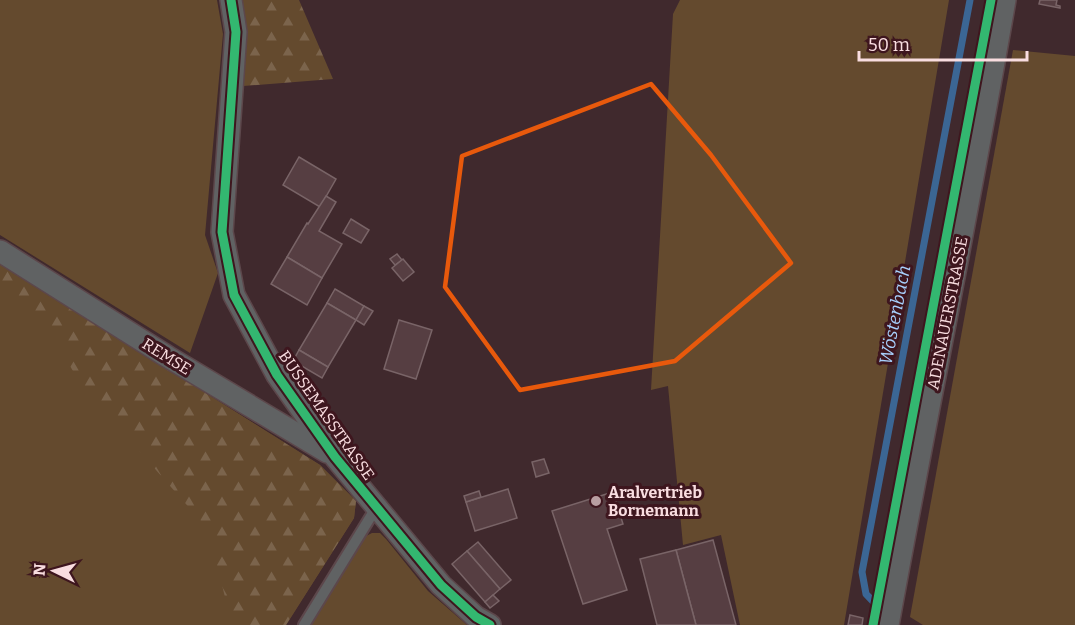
<svg xmlns="http://www.w3.org/2000/svg" width="1075" height="625" viewBox="0 0 1075 625" font-family="Bitter,serif">
<style>
.green{fill:#644a2e}
.forest{fill:url(#forest-firs)}
.lines{fill:none;stroke-linecap:round;stroke-linejoin:round}
.stream{stroke:#3b6694;stroke-width:7}
.building{fill:#563e42;stroke:#796467;stroke-width:1.5}
.service-casing{stroke:#5c474b;stroke-width:14}
.minor-casing{stroke:#5c474b;stroke-width:24}
.service{stroke:#606263;stroke-width:10}
.minor{stroke:#606263;stroke-width:21}
.cycleway-casing{stroke:#3e161e;stroke-width:13}
.cycleway{stroke:#33b770;stroke-width:9}
.marked{fill:none;stroke:#e8590c;stroke-width:4.5;stroke-linejoin:round}
.poi-dot{fill:#b89ea1;stroke:#3e161e;stroke-width:2}
.labels{text-anchor:middle;stroke-width:6;stroke-linejoin:round;paint-order:stroke}
.street-label{font-size:16px;fill:#f9dde0;stroke:#3e161e}
.poi-label{font-size:16px;font-weight:bold;fill:#f9dde0;stroke:#3e161e;text-anchor:start}
.water-label{font-size:18px;font-style:italic;fill:#a7d0fc;stroke:#3e161e}
</style>
<defs>
<pattern id="forest-firs" width="22" height="20" patternUnits="userSpaceOnUse" patternTransform="scale(1.5)"><rect width="22" height="20" fill="#644a2e"/><path d="M5 1l3.5 6h-7zM16 11l3.5 6h-7z" fill="#7b644c"/></pattern>
</defs>
<rect width="100%" height="100%" fill="#40292d"/>
<g class="green">
<polygon points="0,0 217,0 223,34 205,235 218,273 190,353 0,235"/>
<polygon points="680,0 949,0 844,625 740,625 721,535 683,545 668,386 651,390 673,14"/>
<polygon points="1013,50 1075,56 1075,625 923,625 910,617"/>
<polygon points="0,264 320,465 356,501 354,518 286,625 0,625"/>
<polygon points="372,533 380,533 386,539 428,591 467,625 311,625 366,536"/>
</g>
<g class="forest">
<polygon points="240,0 299,0 333,79 243,86 245,29"/>
<polygon points="0,264 320,465 356,501 354,518 286,625 232,625 208,529 82,386 40,316 0,288"/>
</g>
<g class="lines">
<polyline class="stream" points="886,615 866,594 862,572 970,0"/>
</g>
<g class="building">
<polygon points="1040,0 1057,0 1056,5 1060,6 1060,8 1039,4"/>
<polygon points="299,157 336,179 320,207 283,185"/>
<polygon points="326,196 336,202 319,231 342,244 322,278 287,257 307,223 308,224"/>
<polygon points="351,219 369,230 361,243 343,233"/>
<polygon points="397,254 402,260 395,265 390,259"/>
<polygon points="287,257 322,278 307,305 271,284"/>
<polygon points="403,259 414,272 403,281 392,268"/>
<polygon points="335,289 364,306 356,320 327,303"/>
<polygon points="327,303 356,320 328,367 299,350"/>
<polygon points="364,306 373,311 364,325 356,320"/>
<polygon points="399,320 432,330 416,379 384,369"/>
<polygon points="299,350 328,367 322,378 293,361"/>
<polygon points="544,459 549,473 536,477 532,462"/>
<polygon points="508,489 517,518 475,531 466,502"/>
<polygon points="479,491 481,497 466,502 464,496"/>
<polygon points="613,492 623,524 607,529 627,590 583,604 552,511"/>
<polygon points="713,540 736,625 696,625 676,550"/>
<polygon points="478,542 511,580 500,589 467,551"/>
<polygon points="676,550 696,625 657,625 640,559"/>
<polygon points="467,551 500,589 485,602 452,564"/>
<polygon points="493,595 499,601 490,608 485,602"/>
<polygon points="850,615 863,618 862,625 848,625"/>
</g>
<g class="lines">
<g class="service-casing">
<polyline id="service" points="304,625 376,508"/>
</g>
<g class="minor-casing">
<g id="minor">
<polyline points="231,0 236,32 222,232 234,295 277,375 335,457 441,585 476,617 490,625"/>
<polyline points="0,251 168,357 327,452"/>
<path d="M888,625C926,416 969,209 1005,0"/>
</g>
</g>
<use href="#service" class="service"/>
<use href="#minor" class="minor"/>
<g class="cycleway-casing">
<g id="cycleway">
<polyline points="231,0 236,32 222,232 234,295 277,375 335,457 441,585 476,617 490,625"/>
<polyline points="873,625 991,0"/>
</g>
</g>
<use href="#cycleway" class="cycleway"/>
</g>
<path class="marked" d="M651,84L711,155L791,263L675,361L520,390L445,287L462,156Z"/>
<circle class="poi-dot" cx="596" cy="501" r="6"/>
<g class="labels">
<g class="street-label">
<text transform="translate(947 313) rotate(-79)" y="6">ADENAUERSTRASSE</text>
<text transform="translate(167 356) rotate(32)" y="6">REMSE</text>
<text transform="translate(327 415) rotate(55)" y="6">BUSSEMASSTRASSE</text>
</g>
<g class="poi-label">
<text x="608" y="498">Aralvertrieb<tspan x="608" dy="18">Bornemann</tspan></text>
</g>
<g class="water-label">
<text transform="translate(895 315) rotate(-79)" y="6">Wöstenbach</text>
</g>
</g>
<g transform="translate(54 571) rotate(275)" stroke="#3e161e" stroke-width="4.5" paint-order="stroke">
<path d="M0-4.5L10 22L0 15L-10 22Z" fill="#f9dde0"/>
<text y="-9" font-size="16" font-weight="bold" text-anchor="middle" fill="#f9dde0">N</text>
</g>
<path d="M859 51v9h168v-9" fill="none" stroke="#f9dde0" stroke-width="3"/>
<text x="868" y="51" font-size="18" fill="#f9dde0" stroke="#3e161e" stroke-width="4.5" paint-order="stroke">50 m</text>
</svg>
